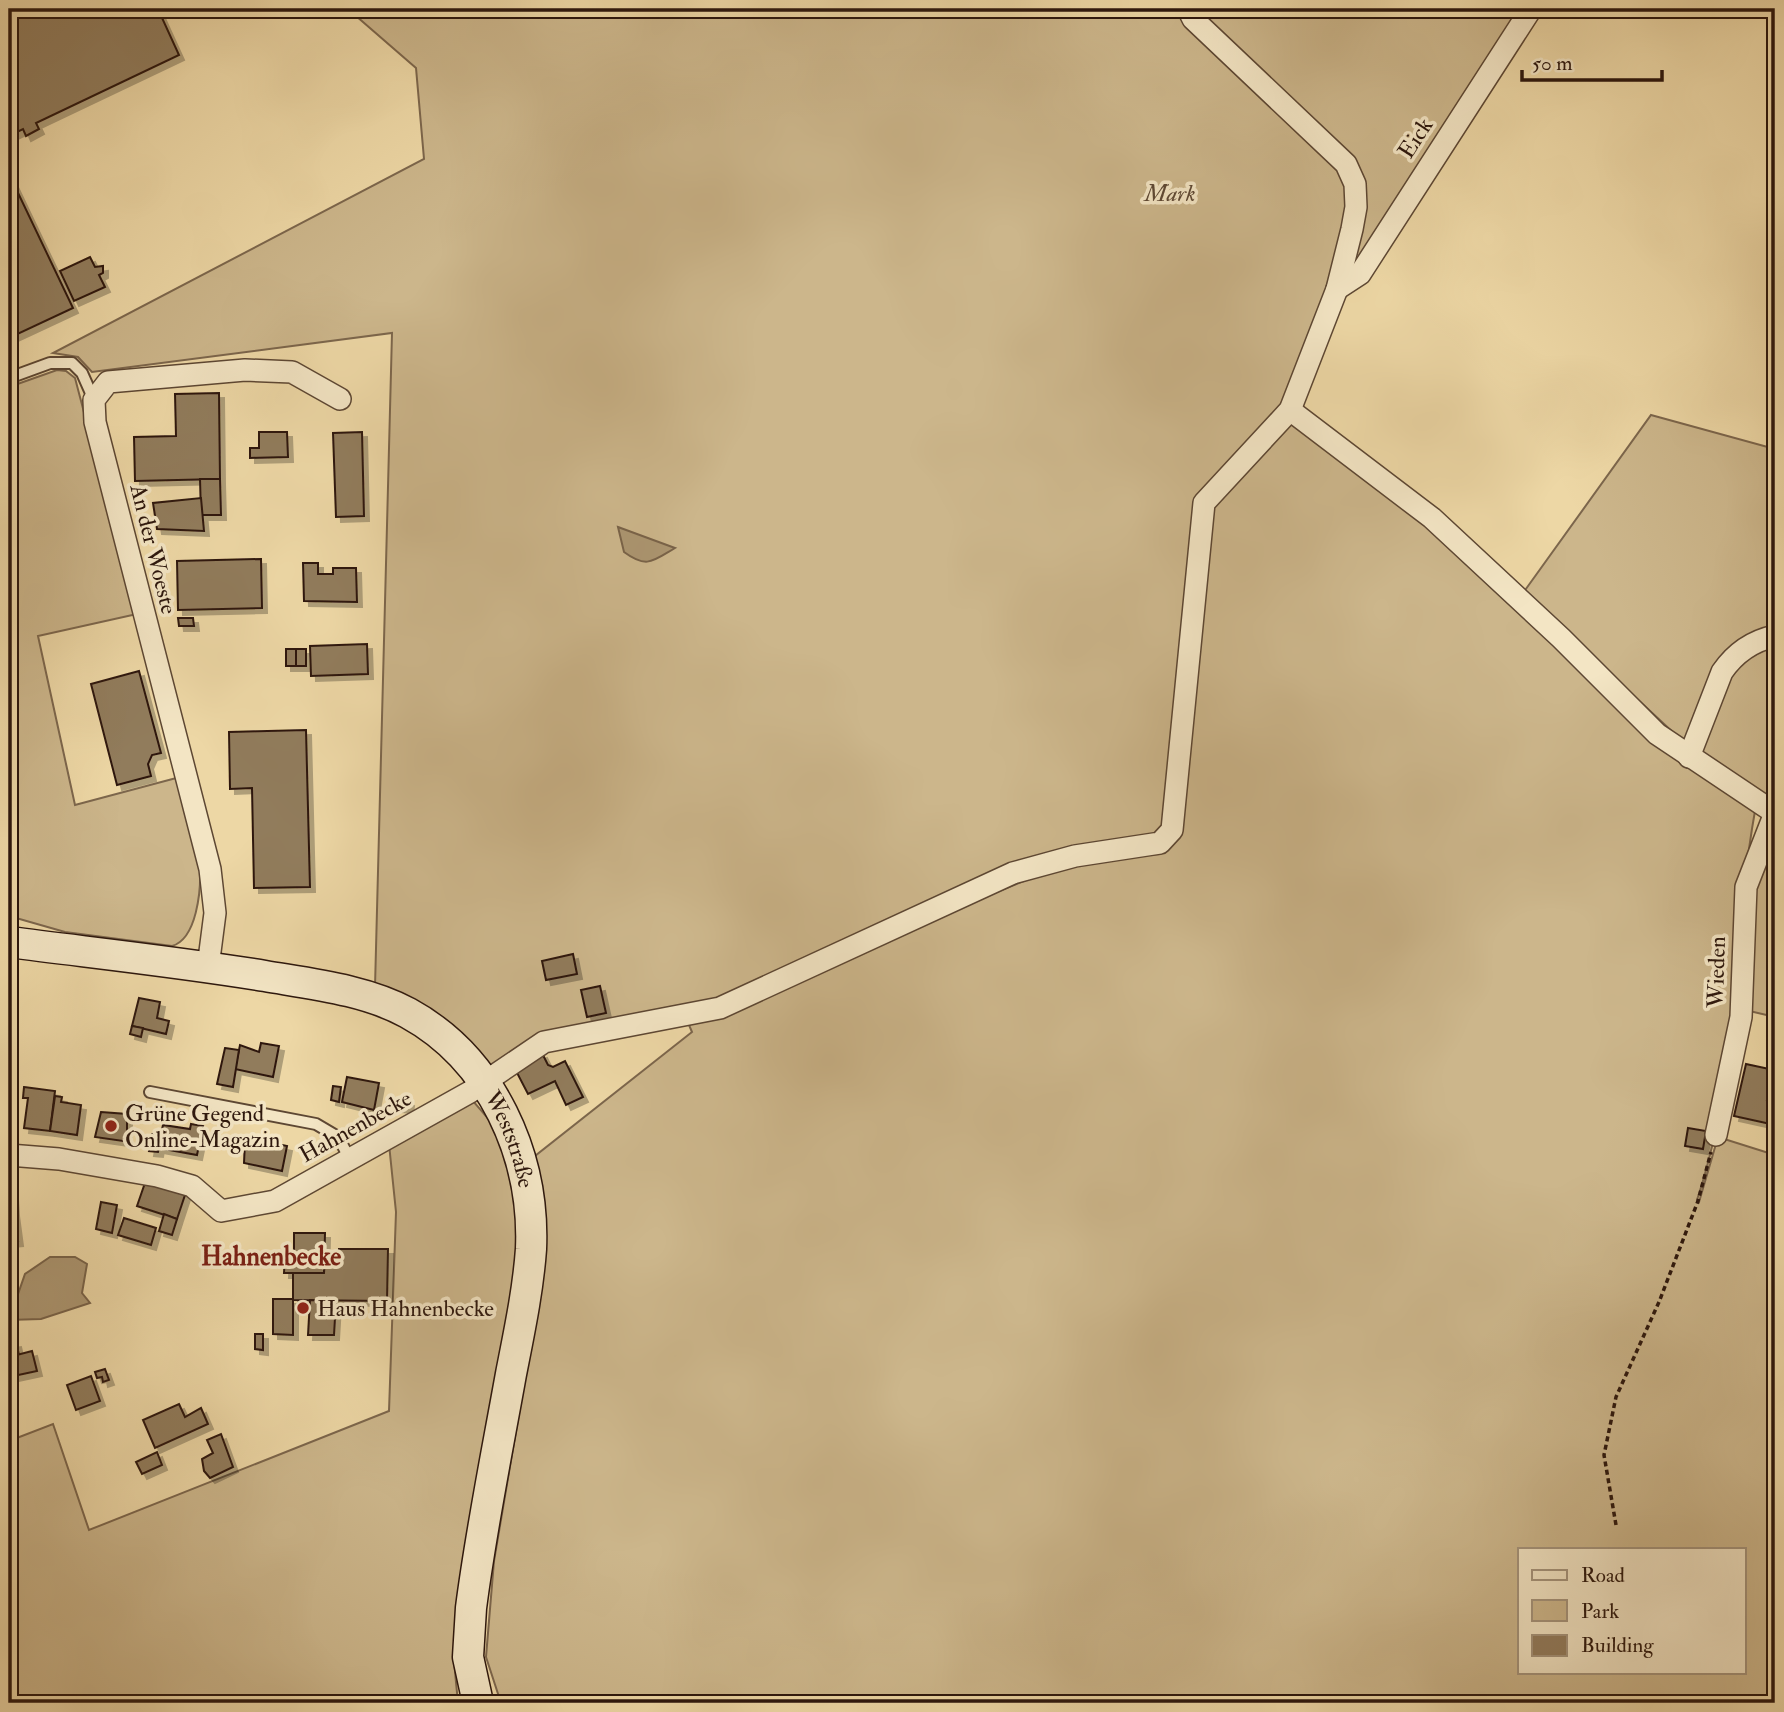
<svg xmlns="http://www.w3.org/2000/svg" width="1784" height="1712" viewBox="0 0 1784 1712" font-family="'IM FELL Double Pica',serif">
<style>
.green{fill:#ccb68b;stroke:#7c664c;stroke-width:2;fill-rule:evenodd}
.water{fill:#ac9671;stroke:#796349;stroke-width:2}
.lines{fill:none;stroke-linecap:round;stroke-linejoin:round}
.stream{stroke:#796349;stroke-width:5}
.building{fill:#917b5c;stroke:#2d170d;stroke-width:2;filter:url(#shadow)}
.lane-casing{stroke:#5d4733;stroke-width:14}
.street-casing{stroke:#5d4733;stroke-width:24}
.secondary-casing{stroke:#2d170d;stroke-width:33}
.path{stroke:#2d170d;stroke-width:3.5;stroke-dasharray:5 3.5;stroke-linecap:butt}
.lane{stroke:#f3e5c4;stroke-width:10}
.street{stroke:#f3e5c4;stroke-width:21}
.secondary{stroke:#f3e5c4;stroke-width:30}
.poi-dot{fill:#8f2418;stroke:#f3e5c4;stroke-width:2.5}
.labels{text-anchor:middle;stroke-width:7;stroke-linejoin:round;paint-order:stroke}
.street-label{font-size:23px;fill:#2d170d;stroke:#f3e5c4}
.park-label{font-size:23px;font-style:italic;fill:#5d4733;stroke:#f3e5c4}
.poi-label{font-size:23px;fill:#2d170d;stroke:#f3e5c4;text-anchor:start}
.quarter-label{font-size:26px;font-weight:bold;fill:#7a1f14;stroke:#f3e5c4}
</style>
<defs>
<filter id="shadow"><feDropShadow dx="5" dy="5" stdDeviation="0" flood-color="#0004"/></filter>
</defs>
<rect width="100%" height="100%" fill="#edd7a5"/>
<filter id="stains"><feTurbulence type="fractalNoise" baseFrequency=".00286" numOctaves="4"/><feColorMatrix values="0 0 0 0 .2 0 0 0 0 .09 0 0 0 0 .02 0 0 0 .5 -.17"/></filter>
<radialGradient id="worn" r=".72"><stop offset=".6" stop-color="#630" stop-opacity="0"/><stop offset="1" stop-color="#630" stop-opacity=".3"/></radialGradient>
<g class="green">
<polygon points="348,9 761,9 774,12 790,9 1528,9 1362,263 1287,410 1200,501 1166,834 1074,850 719,1002 542,1039 485,1073 465,1036 398,993 375,987 392,333 92,372 78,357 53,353 424,159 416,68"/>
<path d="M57,370L66,371L75,378L137,614L38,636L75,805L180,777C186,806 198,838 200,868C201,890 197,939 172,946L65,932L9,916V387Z"/>
<path d="M1291,414L1428,526L1755,811C1732,939 1739,1075 1697,1200L1699,1202L1718,1137L1775,1155V1703H501L486,1657L494,1561L537,1307L546,1219L535,1156L692,1032L686,1018L1078,859L1161,854L1176,841L1209,505ZM1520,1549H1744V1672H1520Z"/>
<polygon points="1651,415 1775,449 1775,632 1736,647 1691,749 1523,593"/>
<polygon points="1775,641 1775,808 1695,753 1715,696 1742,654"/>
<polygon points="1775,821 1775,1017 1745,1010 1755,888"/>
<polygon points="9,977 10,977 12,1148 9,1148"/>
<path d="M473,1101C486,1116 500,1131 508,1150C519,1179 518,1218 519,1249L463,1561L454,1661L458,1703H9V1441L53,1424L89,1530L389,1411L396,1212L389,1144Z"/>
</g>
<g class="water">
<path d="M618,527L675,548C653,561 647,569 624,552Z"/>
<polygon points="50,1257 75,1257 87,1264 82,1293 90,1303 41,1319 9,1320 25,1274"/>
</g>
<g class="lines">
<polyline class="stream" points="555,9 556,9"/>
</g>
<g class="building">
<polygon points="9,9 158,9 179,55 36,123 39,129 26,136 23,129 9,136"/>
<polygon points="9,174 73,308 9,338"/>
<polygon points="90,257 95,267 103,266 103,273 99,275 105,287 74,301 60,271"/>
<polygon points="219,393 220,479 135,481 134,437 176,436 175,394"/>
<polygon points="259,432 287,432 288,457 250,458 250,448 259,448"/>
<polygon points="362,432 364,516 336,517 333,433"/>
<polygon points="200,479 220,479 221,515 201,515"/>
<polygon points="201,498 204,531 157,529 153,503"/>
<polygon points="261,559 262,608 178,610 177,561"/>
<polygon points="303,563 318,563 318,574 333,574 333,568 356,568 357,602 304,601"/>
<polygon points="178,618 193,618 194,626 179,626"/>
<polygon points="367,644 368,674 311,676 310,646"/>
<rect x="286" y="649" width="10" height="17"/>
<rect x="296" y="649" width="10" height="17"/>
<polygon points="139,671 161,753 152,755 148,764 151,776 117,785 91,684"/>
<polygon points="306,730 310,887 254,888 252,788 230,789 229,732"/>
<polygon points="573,954 577,974 546,980 542,961"/>
<polygon points="600,986 606,1013 587,1017 581,990"/>
<polygon points="139,998 160,1002 157,1018 169,1021 166,1034 132,1026"/>
<polygon points="132,1026 143,1028 141,1037 130,1034"/>
<polygon points="261,1043 279,1046 273,1077 235,1069 240,1045 259,1052"/>
<polygon points="225,1048 239,1050 233,1087 217,1084"/>
<polygon points="542,1053 548,1065 553,1067 565,1061 583,1097 566,1105 555,1081 528,1094 514,1067"/>
<polygon points="1746,1064 1774,1070 1767,1100 1775,1102 1775,1125 1734,1116"/>
<polygon points="347,1077 379,1083 374,1110 342,1102"/>
<polygon points="333,1086 341,1087 339,1102 331,1100"/>
<polygon points="24,1087 55,1091 50,1131 24,1128 28,1098 23,1098"/>
<polygon points="55,1096 62,1097 61,1102 81,1105 77,1135 50,1131"/>
<polygon points="399,1099 409,1101 408,1108 397,1107"/>
<polygon points="101,1112 127,1114 127,1136 123,1141 95,1137"/>
<polygon points="191,1124 203,1126 197,1155 158,1148 163,1125 190,1129"/>
<polygon points="1688,1128 1706,1131 1703,1149 1685,1146"/>
<polygon points="152,1134 161,1135 158,1152 149,1151"/>
<polygon points="249,1138 287,1146 282,1171 244,1163 245,1141 249,1142"/>
<polygon points="12,1178 14,1211 9,1211 9,1179"/>
<polygon points="146,1180 186,1192 177,1219 137,1206"/>
<polygon points="101,1202 117,1205 112,1233 96,1229"/>
<polygon points="9,1211 14,1211 18,1241 9,1242"/>
<polygon points="164,1214 177,1219 172,1235 159,1231"/>
<polygon points="124,1218 156,1228 151,1245 118,1235"/>
<polygon points="294,1233 325,1233 324,1273 284,1273 285,1253 294,1253"/>
<polygon points="339,1249 388,1249 387,1301 293,1300 293,1273 324,1273 325,1256 339,1256"/>
<polygon points="273,1299 293,1299 293,1335 273,1334"/>
<polygon points="310,1300 336,1301 334,1335 308,1335"/>
<polygon points="255,1334 263,1334 263,1350 255,1349"/>
<polygon points="16,1342 19,1355 9,1357 9,1343"/>
<polygon points="32,1351 37,1371 9,1377 9,1357"/>
<polygon points="105,1369 109,1380 103,1382 102,1377 97,1378 95,1372"/>
<polygon points="91,1376 100,1401 76,1410 67,1385"/>
<polygon points="179,1404 185,1417 201,1408 208,1424 155,1448 143,1420"/>
<polygon points="221,1434 233,1467 210,1478 204,1471 202,1459 213,1453 207,1440"/>
<polygon points="157,1452 162,1465 142,1474 136,1462"/>
</g>
<g class="lines">
<g class="lane-casing">
<g id="lane">
<polyline points="9,378 50,363 72,363 82,373 94,400"/>
<polyline points="150,1092 316,1124 338,1137 350,1159"/>
</g>
</g>
<g class="street-casing">
<g id="street">
<polyline points="1337,289 1360,274 1531,9"/>
<polyline points="1290,410 1432,518 1561,638 1657,734 1775,813"/>
<path d="M1689,757L1722,672C1735,653 1752,641 1775,636"/>
<polyline points="208,967 215,913 210,869 95,422 94,400 108,382 245,370 292,372 340,399"/>
<polyline points="1716,1135 1741,1017 1746,887 1775,813"/>
<polyline points="9,1155 59,1159 157,1176 192,1186 221,1211 275,1201 470,1092 544,1042 720,1008 1013,873 1075,856 1160,843 1172,830 1204,503 1290,410 1337,289 1352,229 1356,207 1355,184 1346,164 1193,19 1188,9"/>
</g>
</g>
<g class="secondary-casing">
<g id="secondary">
<path id="s1" d="M9,942C94,953 180,962 265,976C312,984 366,990 408,1013C492,1059 535,1156 531,1249C528,1291 519,1333 511,1374C497,1452 481,1530 471,1608L468,1657L478,1703"/>
</g>
</g>
<polyline class="path" points="1616,1525 1604,1455 1616,1397 1659,1302 1698,1201 1711,1152"/>
<use href="#lane" class="lane"/>
<use href="#street" class="street"/>
<use href="#secondary" class="secondary"/>
</g>
<g class="poi-dot">
<circle cx="111" cy="1126" r="7"/>
<circle cx="303" cy="1308" r="7"/>
</g>
<g class="labels">
<g class="street-label">
<text transform="translate(1415 138) rotate(-57)" y="8">Eick</text>
<text transform="translate(154 549) rotate(76)" y="8">An der Woeste</text>
<text transform="translate(1716 972) rotate(-88)" y="8">Wieden</text>
<text transform="translate(355 1126) rotate(-29)" y="8">Hahnenbecke</text>
<text dy="8" stroke="none"><textPath href="#s1" startOffset="574">Weststraße</textPath></text>
</g>
<g class="park-label">
<text x="1170" y="201">Mark</text>
</g>
<g class="poi-label">
<text x="125" y="1121">Grüne Gegend<tspan x="125" dy="26">Online-Magazin</tspan></text>
<text x="317" y="1316">Haus Hahnenbecke</text>
</g>
<g class="quarter-label">
<text x="271" y="1265">Hahnenbecke</text>
</g>
</g>
<rect width="1784" height="1712" fill="none" stroke="#edd7a5" stroke-width="35"/>
<rect x="10" y="10" width="1763" height="1691" fill="none" stroke="#2d170d" stroke-width="3.5"/>
<rect x="18" y="18" width="1749" height="1677" fill="none" stroke="#2d170d" stroke-width="2"/>
<rect x="1518" y="1548" width="228" height="126" fill="#f3e5c4" stroke="#a4937b" stroke-width="2"/>
<rect x="1532" y="1570" width="35" height="10" fill="#f3e5c4" stroke="#a4937b" stroke-width="2"/>
<text x="1581" y="1582" font-size="21" fill="#2d170d">Road</text>
<rect x="1532" y="1600" width="35" height="21" fill="#ccb68b" stroke="#a4937b" stroke-width="2"/>
<text x="1581" y="1618" font-size="21" fill="#2d170d">Park</text>
<rect x="1532" y="1635" width="35" height="21" fill="#917b5c" stroke="#a4937b" stroke-width="2"/>
<text x="1581" y="1652" font-size="21" fill="#2d170d">Building</text>
<path d="M1522 70v10h140v-10" fill="none" stroke="#2d170d" stroke-width="3.5"/>
<text x="1532" y="70" font-size="21" fill="#2d170d" stroke="#f3e5c4" stroke-width="5" paint-order="stroke">50 m</text>
<rect width="100%" height="100%" filter="url(#stains)"/>
<rect width="100%" height="100%" fill="url(#worn)"/>
</svg>
